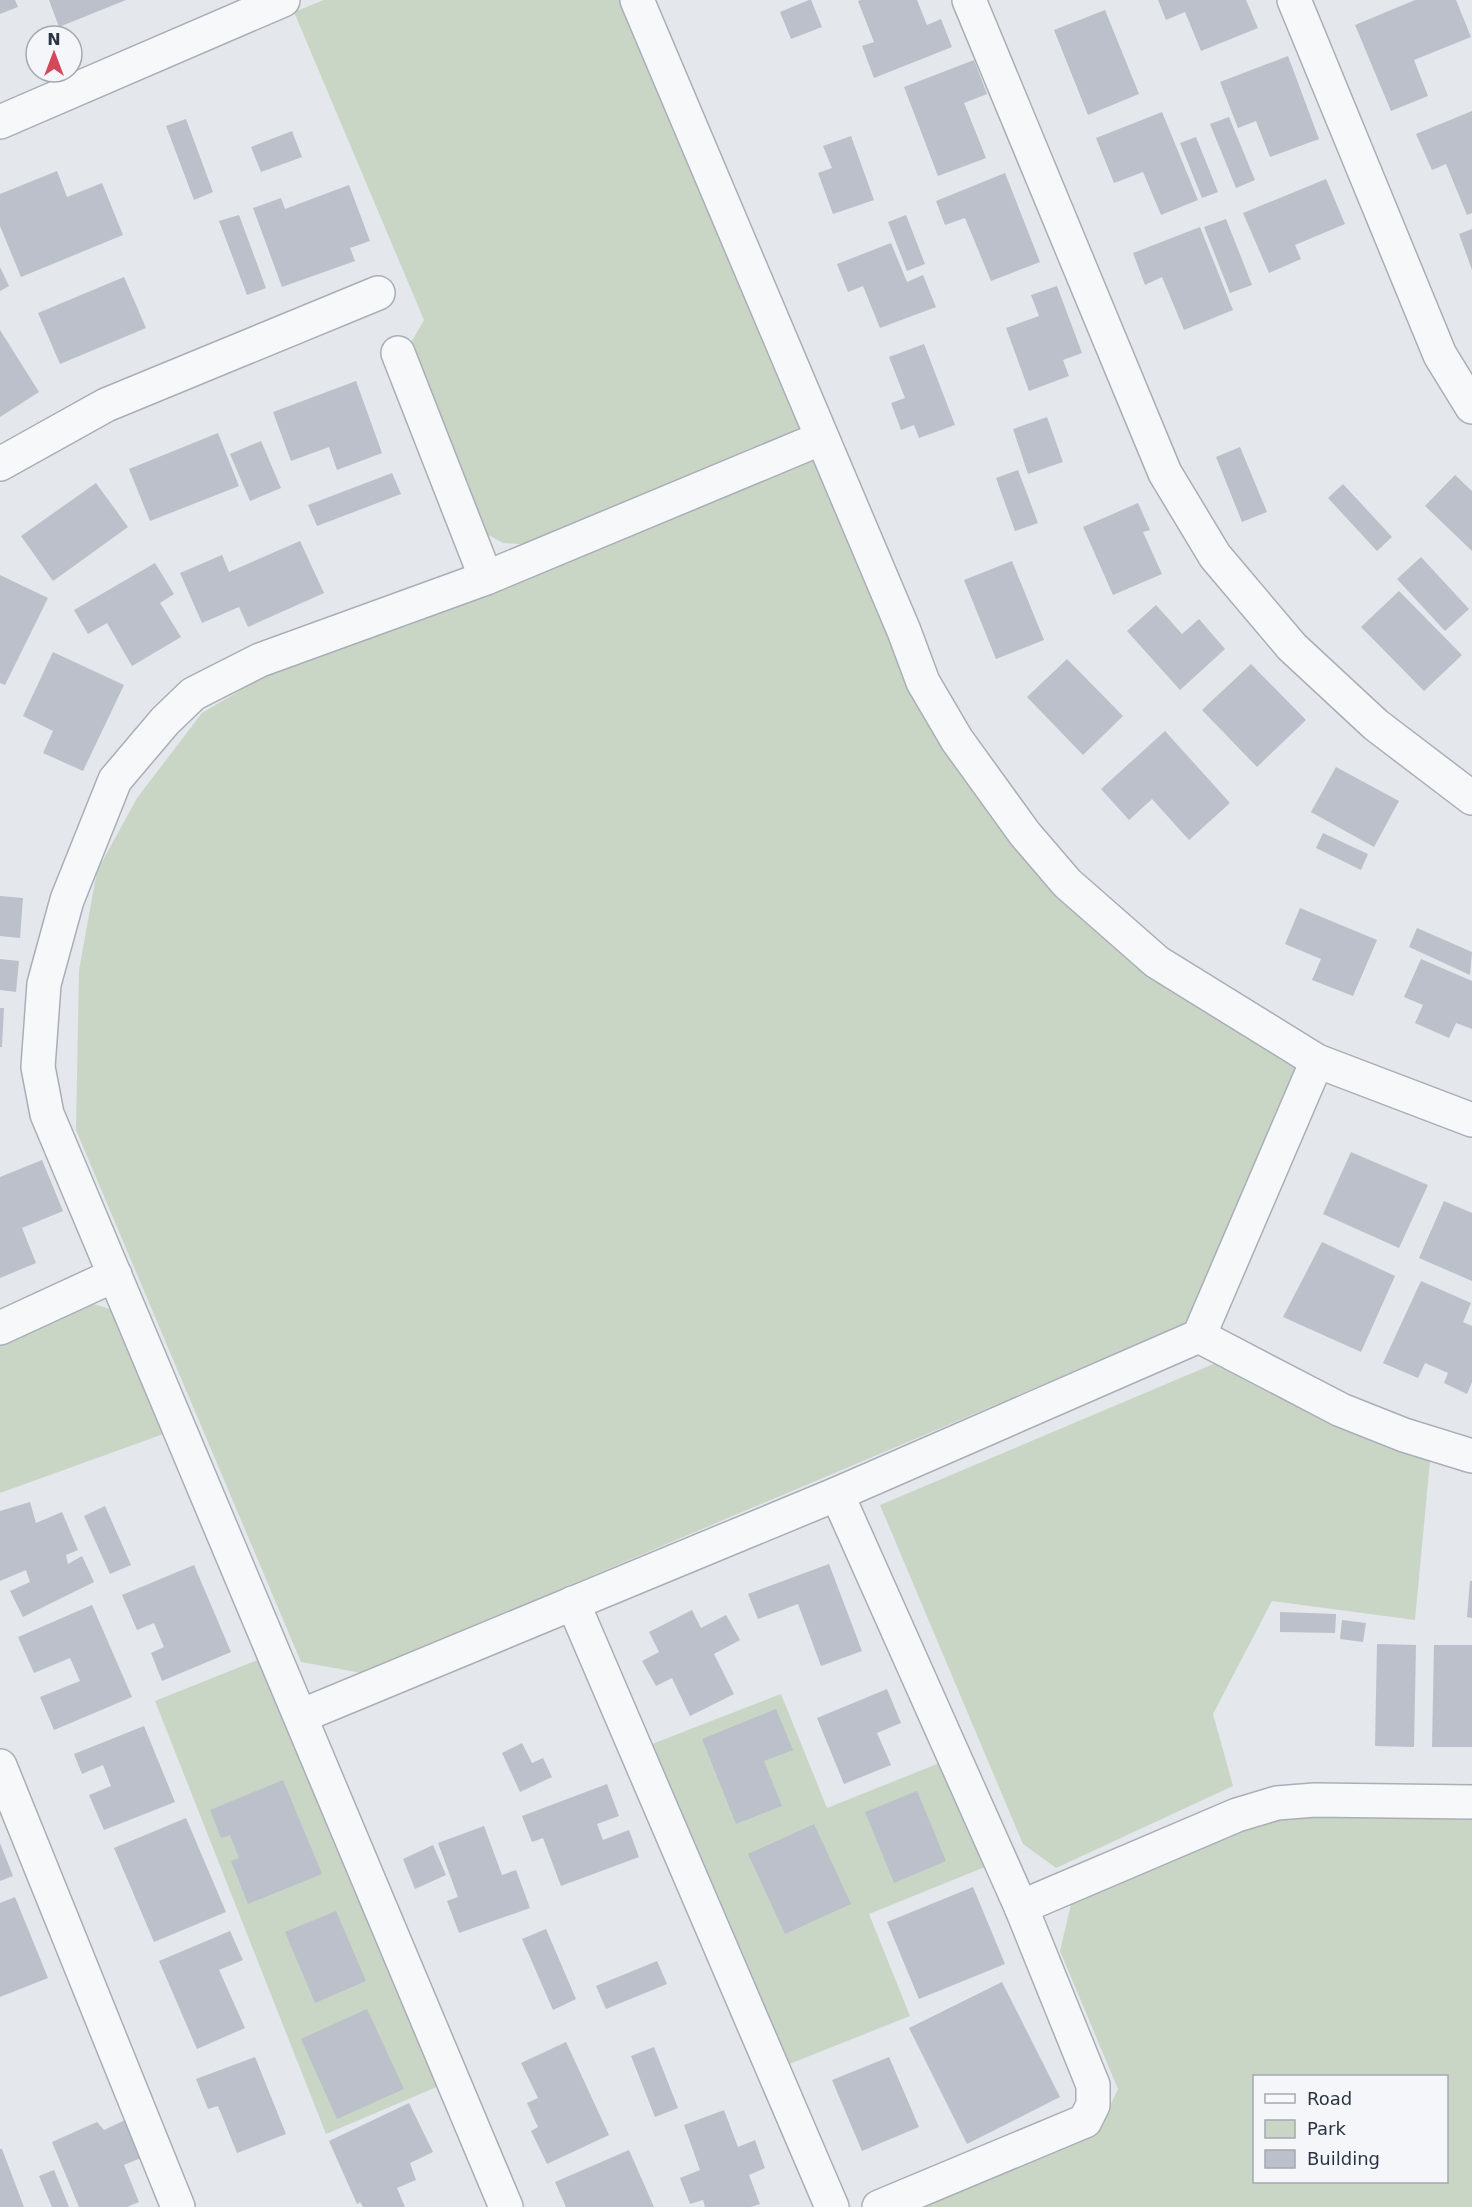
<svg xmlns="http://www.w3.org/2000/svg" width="1472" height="2207" viewBox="0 0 1472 2207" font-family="'DejaVu Sans',sans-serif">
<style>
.green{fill:#c9d6c5;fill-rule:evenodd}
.building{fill:#bbc0ca}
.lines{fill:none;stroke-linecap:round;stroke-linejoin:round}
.minor-casing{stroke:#a9aeb7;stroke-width:36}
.minor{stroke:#f7f8fa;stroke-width:33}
</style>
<rect width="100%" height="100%" fill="#e4e7ec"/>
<g class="green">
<polygon points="324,0 627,0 812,431 535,545 503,543 474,527 405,353 424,320 294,12"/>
<polygon points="816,454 915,685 1061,889 1304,1065 1191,1322 362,1673 301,1662 76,1130 79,970 97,871 137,798 202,713 271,672"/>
<polygon points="93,1304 120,1312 169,1432 0,1493 0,1344"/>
<polygon points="1216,1363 1391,1449 1430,1461 1415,1620 1272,1601 1213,1714 1233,1786 1056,1868 1023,1844 880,1505"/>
<polygon points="262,1658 439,2086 326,2134 155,1701"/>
<polygon points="781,1694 827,1808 942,1762 985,1867 869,1914 910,2016 782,2067 647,1746"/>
<path d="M1288,1815L1472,1817V2207H920L1098,2132L1118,2089L1060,1951L1071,1904L1257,1824ZM1254,2076H1446V2182H1254Z"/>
</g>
<g class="building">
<polygon points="0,0 15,0 18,7 0,14"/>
<polygon points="49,0 126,0 59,27"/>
<polygon points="809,0 811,0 822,27 791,39 780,12"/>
<polygon points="861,0 917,0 927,25 941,19 952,47 874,78 862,46 874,42 858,1"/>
<polygon points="1158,0 1246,0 1258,28 1201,51 1185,12 1166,20"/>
<polygon points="1415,0 1456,0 1471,37 1414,60 1428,96 1391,111 1355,25"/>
<polygon points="1105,10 1139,94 1088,115 1054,30"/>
<polygon points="1288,56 1319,139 1270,157 1256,121 1238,128 1220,82"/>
<polygon points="974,60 987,94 964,103 986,158 938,176 904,87"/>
<polygon points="1472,111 1472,213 1467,215 1446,164 1432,170 1416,134"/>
<polygon points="1162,112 1198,200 1161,215 1143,172 1114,183 1096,138"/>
<polygon points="1229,117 1255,180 1236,188 1210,124"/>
<polygon points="186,119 213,192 194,200 166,126"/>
<polygon points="292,131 302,157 261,172 251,147"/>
<polygon points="851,136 874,200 833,214 818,173 832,168 823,146"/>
<polygon points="1196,137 1218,192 1202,198 1180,143"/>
<polygon points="57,171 67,197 102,183 123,235 21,277 0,226 0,194"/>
<polygon points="1005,173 1040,262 991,281 965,218 945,225 936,201"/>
<polygon points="1326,179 1345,224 1295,245 1301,259 1269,273 1243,213"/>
<polygon points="349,185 370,241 350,248 355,261 282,287 253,208 281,198 285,209"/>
<polygon points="239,215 266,288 247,295 219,221"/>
<polygon points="906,215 925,264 907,271 888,222"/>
<polygon points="1226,219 1252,285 1230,293 1204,227"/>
<polygon points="1200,227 1233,310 1184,330 1162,277 1145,285 1133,253"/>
<polygon points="1472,229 1472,270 1459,234"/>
<polygon points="891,243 907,282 923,275 936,307 880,328 863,286 848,292 837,264"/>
<polygon points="0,267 9,286 0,291"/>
<polygon points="124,277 146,328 60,364 38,313"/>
<polygon points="1057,286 1082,353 1063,360 1069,376 1029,391 1006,328 1039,316 1031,295"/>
<polygon points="0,330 39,392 0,417"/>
<polygon points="924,344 955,425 919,438 914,425 901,430 891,403 905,398 889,357"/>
<polygon points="356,381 382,453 337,470 329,447 291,461 273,412"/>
<polygon points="1047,417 1063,462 1028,474 1013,429"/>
<polygon points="218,433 239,486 150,521 129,469"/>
<polygon points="261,441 281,488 250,501 230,454"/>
<polygon points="1240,447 1267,512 1242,522 1216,457"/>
<polygon points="1018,470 1038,523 1015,531 996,478"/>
<polygon points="392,473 401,494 317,526 308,505"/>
<polygon points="1455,475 1472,491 1472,551 1425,506"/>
<polygon points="96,483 128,527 53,581 21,536"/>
<polygon points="1343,484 1392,537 1377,551 1328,498"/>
<polygon points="1138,503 1150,530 1143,532 1162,574 1113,595 1083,527"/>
<polygon points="300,541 324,593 248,627 239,607 202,623 180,573 222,555 229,572"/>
<polygon points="1421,557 1469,609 1445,631 1397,579"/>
<polygon points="1012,561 1044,640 996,659 964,580"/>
<polygon points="155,563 174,594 160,603 181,637 132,666 107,623 88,634 74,610"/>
<polygon points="0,575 48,598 5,685 0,683"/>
<polygon points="1399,591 1462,655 1424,691 1361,627"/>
<polygon points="1156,605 1182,634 1199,619 1225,649 1180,690 1127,631"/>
<polygon points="53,652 124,685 83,771 43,753 53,731 23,716"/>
<polygon points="1067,659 1123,716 1083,755 1027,697"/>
<polygon points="1251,664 1306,720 1257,767 1202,710"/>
<polygon points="1165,731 1230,803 1189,840 1152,799 1129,820 1101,789"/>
<polygon points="1336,767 1399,801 1374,847 1311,812"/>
<polygon points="1323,833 1368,854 1361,870 1316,848"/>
<polygon points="0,896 23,898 20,938 0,936"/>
<polygon points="1300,908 1377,940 1353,996 1312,980 1321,959 1285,944"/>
<polygon points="1417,928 1472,952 1470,975 1409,947"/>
<polygon points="0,959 19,961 16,992 0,990"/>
<polygon points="1421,959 1472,981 1472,1029 1456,1023 1449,1038 1415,1023 1423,1005 1404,997"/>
<polygon points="0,1008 4,1008 2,1047 0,1047"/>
<polygon points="1351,1152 1428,1185 1399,1248 1323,1214"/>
<polygon points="42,1160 63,1211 22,1228 36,1263 0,1278 0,1177"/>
<polygon points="1444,1201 1472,1213 1472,1281 1419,1258"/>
<polygon points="1322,1242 1395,1276 1361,1352 1283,1317"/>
<polygon points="1421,1281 1471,1303 1463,1322 1472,1326 1472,1382 1467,1394 1444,1383 1448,1373 1425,1363 1418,1378 1383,1363"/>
<polygon points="30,1502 36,1523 62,1512 78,1550 66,1555 68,1564 82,1556 94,1582 23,1617 10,1591 30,1582 26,1570 0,1581 0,1511"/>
<polygon points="105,1506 131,1565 110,1574 84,1516"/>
<polygon points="829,1564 862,1651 821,1666 798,1604 758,1619 748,1594"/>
<polygon points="194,1565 231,1652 162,1681 151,1653 164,1647 154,1623 137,1630 122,1595"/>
<polygon points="1470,1581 1472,1581 1472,1618 1467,1617"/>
<polygon points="92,1605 132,1697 54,1730 40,1697 80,1681 70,1658 34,1673 18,1637"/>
<polygon points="692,1610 701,1628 726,1615 740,1640 714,1654 734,1694 690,1716 672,1678 656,1686 642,1661 659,1652 649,1632"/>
<polygon points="1280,1612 1336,1614 1335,1633 1280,1632"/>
<polygon points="1342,1620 1366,1623 1363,1642 1340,1639"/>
<polygon points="1377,1644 1416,1645 1414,1747 1375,1746"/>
<polygon points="1434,1645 1472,1645 1472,1747 1432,1747"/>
<polygon points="887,1689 901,1723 877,1733 891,1765 844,1784 817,1718"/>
<polygon points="776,1709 793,1750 764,1761 782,1806 736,1824 702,1739"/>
<polygon points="144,1726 175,1802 104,1830 89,1795 111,1786 103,1765 82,1774 74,1754"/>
<polygon points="522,1743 532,1763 543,1758 552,1777 520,1792 502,1753"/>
<polygon points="283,1780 322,1874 248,1904 231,1861 239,1858 230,1835 221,1838 210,1810"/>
<polygon points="607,1784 619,1816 597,1824 603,1840 629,1830 639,1857 561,1886 543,1838 532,1842 522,1816"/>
<polygon points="917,1791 946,1861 894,1883 865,1812"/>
<polygon points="186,1818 226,1912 154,1942 114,1848"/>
<polygon points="814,1824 851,1904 785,1934 748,1854"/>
<polygon points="484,1826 502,1875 516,1870 530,1908 459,1933 447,1901 458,1897 438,1843"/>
<polygon points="0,1843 13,1876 0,1881"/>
<polygon points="433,1845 446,1875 415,1889 403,1859"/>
<polygon points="973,1887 1005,1964 919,1999 887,1922"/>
<polygon points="15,1897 48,1978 0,1997 0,1903"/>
<polygon points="336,1911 366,1981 315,2003 285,1932"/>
<polygon points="546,1929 576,1999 553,2010 522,1939"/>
<polygon points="230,1931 243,1960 219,1970 245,2028 197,2049 159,1961"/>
<polygon points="657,1961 667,1984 606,2009 596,1986"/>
<polygon points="1002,1982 1060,2097 967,2144 909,2028"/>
<polygon points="367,2009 404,2089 337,2119 301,2039"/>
<polygon points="566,2042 609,2135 547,2164 531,2131 538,2127 527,2103 538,2098 521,2063"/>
<polygon points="654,2047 678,2108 655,2117 631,2056"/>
<polygon points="255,2057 286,2134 237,2153 218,2106 208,2109 196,2079"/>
<polygon points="889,2057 919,2127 862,2151 832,2080"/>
<polygon points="409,2103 433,2152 410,2163 416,2180 397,2188 405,2207 363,2207 360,2202 357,2204 329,2141"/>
<polygon points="724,2110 738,2147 755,2140 765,2168 749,2175 760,2204 751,2207 705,2207 703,2200 690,2204 680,2178 700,2170 684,2125"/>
<polygon points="125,2120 141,2158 124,2165 139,2202 127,2207 79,2207 52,2142 97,2122 104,2130"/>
<polygon points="0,2149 2,2149 24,2207 0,2207"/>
<polygon points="629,2150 654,2207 566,2207 555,2182"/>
<polygon points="54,2170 69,2207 52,2207 39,2176"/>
</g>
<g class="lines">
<g class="minor-casing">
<g id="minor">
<polyline points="637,0 904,631 923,682 957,740 1025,834 1067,883 1157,962 1317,1061 1472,1120"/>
<polyline points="969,0 1165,473 1215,556 1292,647 1376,725 1472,798"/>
<polyline points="1294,0 1440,355 1472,407"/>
<polyline points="0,122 283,0"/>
<polyline points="398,353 486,578"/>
<polyline points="0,464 106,405 378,293"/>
<polyline points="0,1328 115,1275"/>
<polyline points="1199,1336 1341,1410 1404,1435 1472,1456"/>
<polyline points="837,1494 1021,1907 1093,2085 1093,2105 1085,2121 879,2207"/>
<polyline points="573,1603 832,2207"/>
<polyline points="301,1716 837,1494 1199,1336 1317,1061"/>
<polyline points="0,1766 178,2207"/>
<polyline points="1021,1907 1237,1815 1277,1803 1315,1800 1472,1802"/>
<polyline points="506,2207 47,1114 38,1067 44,984 67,900 115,780 165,721 193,694 260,660 486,578 822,438"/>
</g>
</g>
<use href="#minor" class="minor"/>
</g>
<rect x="1253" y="2075" width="195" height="108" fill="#f4f6f9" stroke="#a4a8b1" stroke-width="1.5"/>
<rect x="1265" y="2094" width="30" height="9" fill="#f7f8fa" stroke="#a4a8b1" stroke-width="1.5"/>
<text x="1307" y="2105" font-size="18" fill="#2b3445">Road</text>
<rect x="1265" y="2120" width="30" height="18" fill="#c9d6c5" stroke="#a4a8b1" stroke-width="1.5"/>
<text x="1307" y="2135" font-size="18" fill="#2b3445">Park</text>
<rect x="1265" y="2150" width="30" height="18" fill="#bbc0ca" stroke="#a4a8b1" stroke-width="1.5"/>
<text x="1307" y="2165" font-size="18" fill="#2b3445">Building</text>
<g transform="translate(54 54)"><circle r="28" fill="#f4f6f9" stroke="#a4a8b1" stroke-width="1.5"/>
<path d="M0-4.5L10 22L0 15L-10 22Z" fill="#d1495b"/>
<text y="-9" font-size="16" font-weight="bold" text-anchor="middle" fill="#2b3445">N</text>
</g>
</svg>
